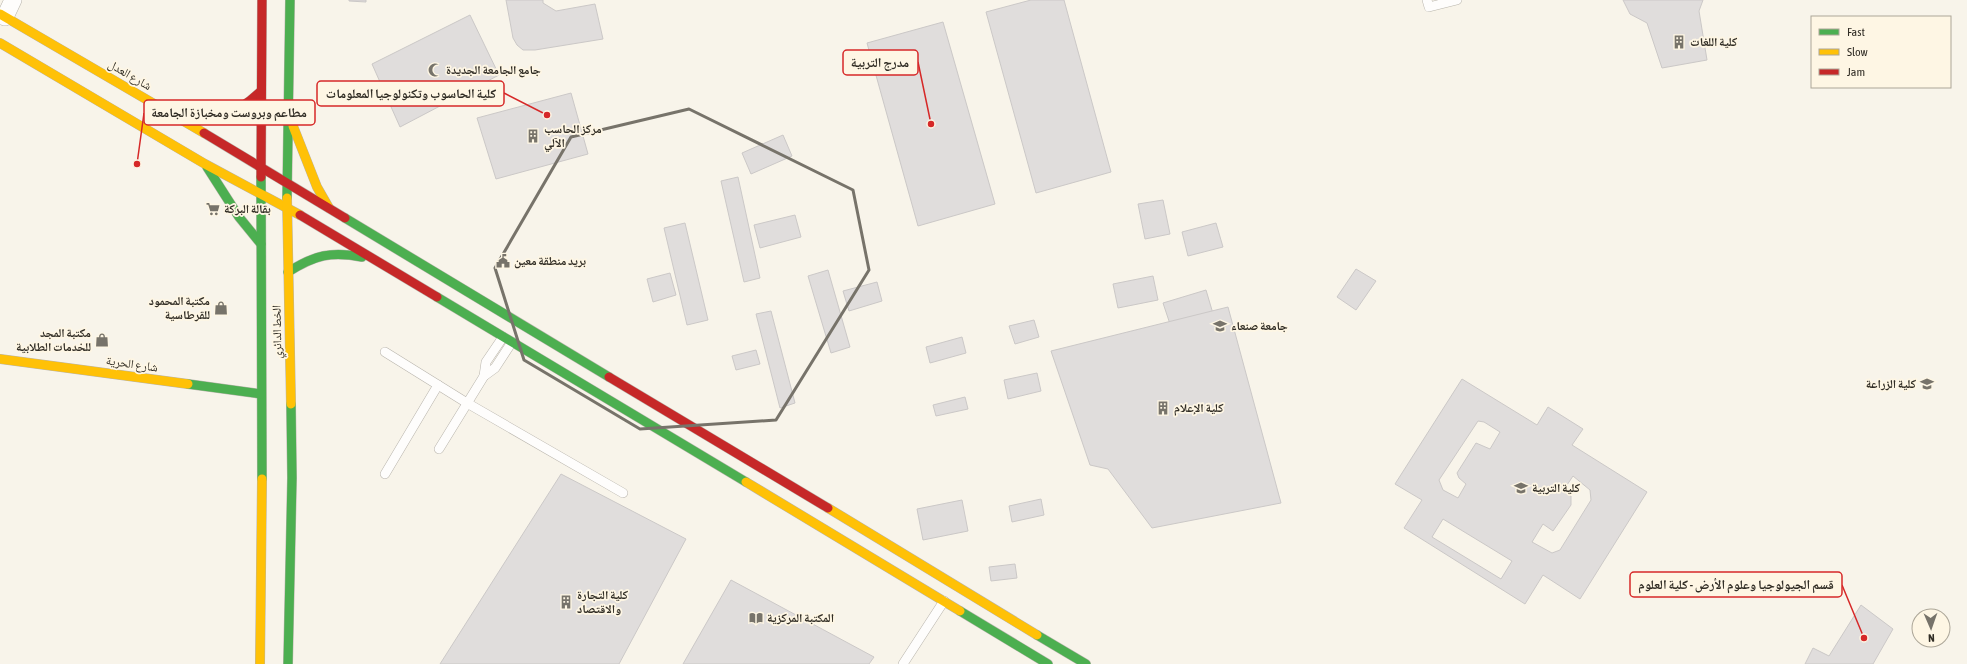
<svg xmlns="http://www.w3.org/2000/svg" width="1967" height="664" viewBox="0 0 1967 664" font-family="'Asap Condensed','Noto Naskh Arabic',sans-serif">
<style>
.building{fill:#e0dddc;stroke:#cbc8c7;fill-rule:evenodd}
.lines{fill:none;stroke-linecap:round;stroke-linejoin:round}
.lane-casing{stroke:#b8b4ac;stroke-width:10}
.street-casing{stroke:#b8b4ac;stroke-width:18}
.fast-casing{stroke:#b8b4ac;stroke-width:10}
.slow-casing{stroke:#b8b4ac;stroke-width:10}
.jam-casing{stroke:#b8b4ac;stroke-width:10}
.lane{stroke:#fefdfc;stroke-width:9}
.street{stroke:#fefdfc;stroke-width:17}
.fast{stroke:#4caf50;stroke-width:9}
.slow{stroke:#ffc107;stroke-width:9}
.jam{stroke:#c62828;stroke-width:9}
.marked{fill:none;stroke:#77736a;stroke-width:3;stroke-linejoin:round}
.labels{text-anchor:middle;stroke-width:3.5;stroke-linejoin:round;paint-order:stroke}
.poi-label{font-size:12px;font-weight:bold;fill:#312d25;stroke:#fef6e4;text-anchor:start}
.street-label{font-size:12px;fill:#312d25;stroke:#fef6e4}
.leader{fill:none;stroke:#d62828;stroke-width:1.5}
.callout-dot{fill:#d62828;stroke:#fef6e4;stroke-width:1.5}
.callout{fill:#fef6e4;stroke:#d62828;stroke-width:1.5}
.callout-label{font-size:13px;text-anchor:middle;font-weight:bold;fill:#312d25}
</style>
<rect width="100%" height="100%" fill="#f8f4ea"/>
<g class="building">
<polygon points="349,0 366,0 366,2 349,1"/>
<polygon points="506,0 543,0 543,3 556,11 595,4 603,39 535,50 523,50 517,45 513,38"/>
<polygon points="1031,0 1064,0 1111,172 1036,193 986,12"/>
<polygon points="1623,0 1703,0 1699,11 1707,60 1662,68 1647,23 1630,14"/>
<polygon points="470,15 499,75 400,127 372,64"/>
<polygon points="943,22 995,204 918,226 867,43"/>
<polygon points="571,93 588,154 496,179 477,118"/>
<polygon points="783,135 792,156 751,174 742,153"/>
<polygon points="738,177 760,278 744,282 721,181"/>
<polygon points="1163,200 1170,234 1145,239 1138,204"/>
<polygon points="795,215 801,237 760,248 754,225"/>
<polygon points="685,223 708,320 687,325 664,228"/>
<polygon points="1216,223 1223,247 1188,256 1182,232"/>
<polygon points="1356,269 1376,281 1356,310 1337,297"/>
<polygon points="828,270 850,347 831,353 808,276"/>
<polygon points="670,273 676,295 653,302 647,279"/>
<polygon points="1153,276 1158,300 1118,308 1113,284"/>
<polygon points="877,282 882,301 849,311 843,291"/>
<polygon points="1206,290 1214,317 1172,330 1163,303"/>
<polygon points="1228,307 1281,503 1152,528 1108,469 1090,465 1051,351"/>
<polygon points="771,311 795,403 780,408 756,314"/>
<polygon points="1034,320 1039,337 1015,344 1009,326"/>
<polygon points="962,337 966,353 930,363 926,347"/>
<polygon points="756,350 760,364 736,370 732,356"/>
<polygon points="1037,373 1041,391 1008,399 1004,380"/>
<path d="M1462,379L1537,425L1548,407L1583,429L1572,445L1647,492L1580,599L1543,575L1525,604L1404,528L1422,500L1395,484ZM1478,421L1484,422L1500,432L1490,449L1476,443L1457,473L1459,478L1466,484L1458,498L1443,490L1439,480ZM1573,476L1590,490L1591,500L1560,550L1552,553L1532,542L1543,524L1553,531L1571,505V496L1563,491ZM1443,519L1512,561L1501,579L1432,537Z"/>
<polygon points="965,397 968,409 936,416 933,405"/>
<polygon points="561,474 686,539 619,664 440,664"/>
<polygon points="1041,499 1044,515 1012,522 1009,506"/>
<polygon points="962,500 968,531 923,540 917,509"/>
<polygon points="1015,564 1017,578 991,581 989,567"/>
<polygon points="731,580 874,657 869,664 683,664"/>
<polygon points="1861,605 1893,629 1873,664 1805,664 1813,648 1829,656"/>
</g>
<g class="lines">
<g class="lane-casing">
<g id="lane">
<polyline points="1427,0 1429,7 1457,0"/>
<polyline points="385,352 467,403 623,493"/>
<polyline points="484,376 486,362 503,337"/>
<polyline points="439,449 484,376 495,368 512,342"/>
<polyline points="385,474 438,385"/>
<polyline points="903,664 944,601"/>
</g>
</g>
<g class="street-casing">
<polyline id="street" points="5,17 13,0"/>
</g>
<g class="fast-casing">
<g id="fast">
<polyline points="207,167 239,217 261,244"/>
<polyline points="261,177 262,479"/>
<polyline points="287,198 290,0"/>
<polyline points="345,218 609,377"/>
<path d="M288,272C315,255 331,251 362,257"/>
<polyline points="437,297 746,482"/>
<polyline points="188,384 261,394"/>
<polyline points="960,611 1048,664"/>
<polyline points="1037,635 1086,664"/>
<polyline points="288,664 292,478 291,404"/>
</g>
</g>
<g class="slow-casing">
<g id="slow">
<polyline points="0,14 204,133"/>
<polyline points="0,43 205,164 300,215"/>
<polyline points="293,126 317,187 329,208"/>
<polyline points="287,198 291,404"/>
<polyline points="0,359 188,384"/>
<polyline points="746,482 960,611"/>
<polyline points="828,508 1037,635"/>
<polyline points="260,664 262,479"/>
</g>
</g>
<g class="jam-casing">
<g id="jam">
<path d="M176,116C213,119 232,119 260,92"/>
<polyline points="204,133 345,218"/>
<polyline points="261,177 262,0"/>
<polyline points="300,215 437,297"/>
<polyline points="609,377 828,508"/>
</g>
</g>
<use href="#lane" class="lane"/>
<use href="#street" class="street"/>
<use href="#fast" class="fast"/>
<use href="#slow" class="slow"/>
<use href="#jam" class="jam"/>
</g>
<path class="marked" d="M689,109L853,190L869,270L776,420L640,429L524,360L495,268L571,137Z"/>
<defs>
<g id="building-bare" transform="scale(1.08)"><path d="M-4-6H4V6H1V3H-1V6H-4ZM-2.5-4.3h1.7v1.8h-1.7ZM.8-4.3h1.7v1.8H.8ZM-2.5-1h1.7V.8h-1.7ZM.8-1h1.7V.8H.8Z" fill="#77736a" stroke="#fef6e4" stroke-width="2.5" paint-order="stroke"/></g>
<g id="mosque-bare" transform="scale(1.08)"><path d="M3.5-4.9A6 6 0 1 0 3.5 4.9A5 5 0 1 1 3.5-4.9Z" fill="#77736a" stroke="#fef6e4" stroke-width="2.5" paint-order="stroke"/></g>
<g id="supermarket-bare" transform="scale(1.08)"><path d="M-6-5.5h2.5l.6 2H6L4.5 2H-2.5L-4.4-4H-6ZM-1.5 3.2a1.3 1.3 0 1 0 .1 0ZM3 3.2a1.3 1.3 0 1 0 .1 0Z" fill="#77736a" stroke="#fef6e4" stroke-width="2.5" paint-order="stroke"/></g>
<g id="civic-bare" transform="scale(1.08)"><path d="M-.6-6.5H3V-4.5H.6V-3L4-1V1h2V6H-6V1h2V-1L-.6-3ZM-1.2 2.5V6h2.4V2.5Z" fill="#77736a" stroke="#fef6e4" stroke-width="2.5" paint-order="stroke"/></g>
<g id="shop-bare" transform="scale(1.08)"><path d="M-5-2.5h2.3a2.7 3.5 0 0 1 5.4 0H5L5.5 6h-11ZM-1.5-2.5h3a1.5 2.3 0 0 0-3 0Z" fill="#77736a" stroke="#fef6e4" stroke-width="2.5" paint-order="stroke"/></g>
<g id="university-bare" transform="scale(1.08)"><path d="M0-5L7-2L0 1L-7-2ZM-4 1L0 2.5L4 1V4Q0 6-4 4Z" fill="#77736a" stroke="#fef6e4" stroke-width="2.5" paint-order="stroke"/></g>
<g id="library-bare" transform="scale(1.08)"><path d="M-6-4Q-3-5.5-.7-3.5V5Q-3 3-6 4ZM6-4Q3-5.5 .7-3.5V5Q3 3 6 4Z" fill="#77736a" stroke="#fef6e4" stroke-width="2.5" paint-order="stroke"/></g>
</defs>
<g fill-rule="evenodd">
<use href="#building-bare" x="1679" y="42"/>
<use href="#mosque-bare" x="435" y="70"/>
<use href="#building-bare" x="533" y="136"/>
<use href="#supermarket-bare" x="213" y="209"/>
<use href="#civic-bare" x="503" y="261"/>
<use href="#shop-bare" x="221" y="308"/>
<use href="#university-bare" x="1220" y="326"/>
<use href="#shop-bare" x="102" y="340"/>
<use href="#university-bare" x="1927" y="384"/>
<use href="#building-bare" x="1163" y="408"/>
<use href="#university-bare" x="1521" y="488"/>
<use href="#building-bare" x="566" y="602"/>
<use href="#library-bare" x="756" y="618"/>
</g>
<g class="labels">
<g class="poi-label">
<text x="1690" y="46">كلية اللغات</text>
<text x="446" y="74">جامع الجامعة الجديدة</text>
<text x="544" y="133">مركز الحاسب<tspan x="544" dy="14">الآلي</tspan></text>
<text x="224" y="213">بقالة البركة</text>
<text x="514" y="265">بريد منطقة معين</text>
<text x="210" y="305" text-anchor="end">مكتبة المحمود<tspan x="210" dy="14">للقرطاسية</tspan></text>
<text x="1231" y="330">جامعة صنعاء</text>
<text x="91" y="337" text-anchor="end">مكتبة المجد<tspan x="91" dy="14">للخدمات الطلابية</tspan></text>
<text x="1916" y="388" text-anchor="end">كلية الزراعة</text>
<text x="1174" y="412">كلية الإعلام</text>
<text x="1532" y="492">كلية التربية</text>
<text x="577" y="599">كلية التجارة<tspan x="577" dy="14">والاقتصاد</tspan></text>
<text x="767" y="622">المكتبة المركزية</text>
</g>
<g class="street-label">
<text transform="translate(130 75) rotate(30)" y="4">شارع العدل</text>
<text transform="translate(277 332) rotate(-91)" y="4">الخط الدائري</text>
<text transform="translate(132 364) rotate(8)" y="4">شارع الحرية</text>
</g>
</g>
<path class="leader" d="M931 124L918 62M547 115L504 93M137 164L144 113M1864 638L1842 585"/>
<g class="callout-dot">
<circle cx="931" cy="124" r="4"/>
<circle cx="547" cy="115" r="4"/>
<circle cx="137" cy="164" r="4"/>
<circle cx="1864" cy="638" r="4"/>
</g>
<g class="callout">
<rect x="843" y="50" width="75" height="25" rx="4"/>
<rect x="317" y="81" width="187" height="25" rx="4"/>
<rect x="144" y="100" width="171" height="25" rx="4"/>
<rect x="1630" y="572" width="212" height="25" rx="4"/>
</g>
<g class="callout-label">
<text x="880" y="67">مدرج التربية</text>
<text x="411" y="98">كلية الحاسوب وتكنولوجيا المعلومات</text>
<text x="229" y="117">مطاعم وبروست ومخبازة الجامعة</text>
<text x="1736" y="589">قسم الجيولوجيا وعلوم الأرض - كلية العلوم</text>
</g>
<rect x="1811" y="16" width="140" height="72" fill="#fef6e4" stroke="#aca698"/>
<rect x="1819" y="29" width="20" height="6" fill="#4caf50" stroke="#aca698"/>
<text x="1847" y="36" font-size="12" fill="#312d25">Fast</text>
<rect x="1819" y="49" width="20" height="6" fill="#ffc107" stroke="#aca698"/>
<text x="1847" y="56" font-size="12" fill="#312d25">Slow</text>
<rect x="1819" y="69" width="20" height="6" fill="#c62828" stroke="#aca698"/>
<text x="1847" y="76" font-size="12" fill="#312d25">Jam</text>
<g transform="translate(1931 628) rotate(178)"><circle r="19" fill="#fef6e4" stroke="#aca698"/>
<path d="M0-3L7 15L0 10L-7 15Z" fill="#77736a"/>
<text y="-6" font-size="11" font-weight="bold" text-anchor="middle" fill="#312d25">N</text>
</g>
</svg>
